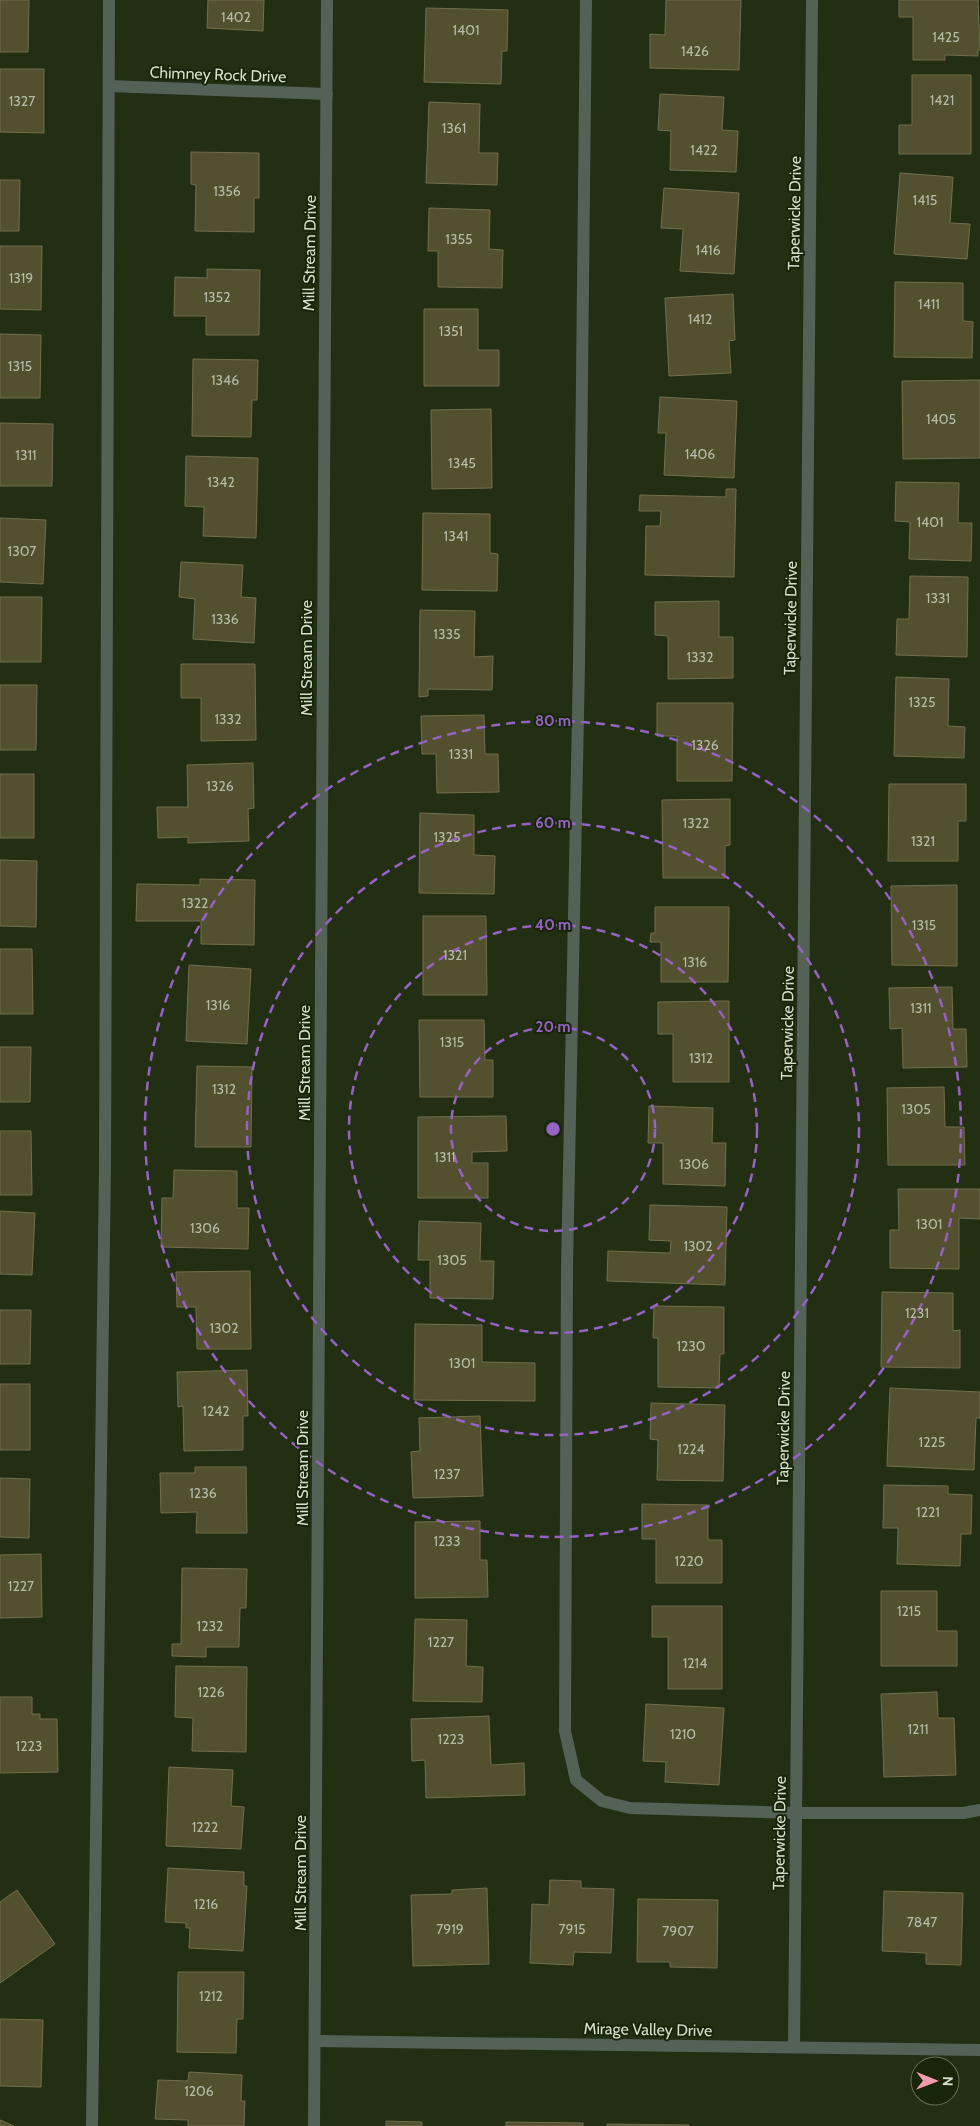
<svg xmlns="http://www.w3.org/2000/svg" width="980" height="2126" viewBox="0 0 980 2126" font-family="Cabin,sans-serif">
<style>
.building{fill:#535030;stroke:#726f4d}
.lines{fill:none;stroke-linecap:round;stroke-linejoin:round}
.lane{stroke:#546157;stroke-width:12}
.street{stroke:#546157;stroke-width:12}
.ring{fill:none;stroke:#9662c3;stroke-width:2.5;stroke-dasharray:9 6}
.labels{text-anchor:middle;stroke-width:4;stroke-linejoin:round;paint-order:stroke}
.number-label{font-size:14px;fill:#b5bba6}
.street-label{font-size:16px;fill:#d6dfcd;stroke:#192509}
.centre{fill:#9662c3;stroke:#192509;stroke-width:2.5}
.ring-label{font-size:15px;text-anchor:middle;font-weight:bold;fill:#9662c3;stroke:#192509;stroke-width:4;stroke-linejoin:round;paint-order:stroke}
</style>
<rect width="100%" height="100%" fill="#232f13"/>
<g class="building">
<polygon points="0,0 29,0 28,52 0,52"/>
<polygon points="208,0 264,0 263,31 207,28"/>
<polygon points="666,0 741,0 739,70 650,68 650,34 665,35"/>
<polygon points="899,0 978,0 980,50 978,50 978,56 945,55 945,60 913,60 913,17 899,17"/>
<polygon points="426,8 508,10 507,51 502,51 501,84 424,82"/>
<polygon points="0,69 44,69 44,133 0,132"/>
<polygon points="912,75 971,75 971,154 899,154 899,125 912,125"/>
<polygon points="660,94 724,97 722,130 738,131 736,172 670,170 671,131 658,130"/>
<polygon points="429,102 480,104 479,153 498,153 497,185 426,183"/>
<polygon points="191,152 259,153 259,198 254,198 254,232 195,231 196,185 191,184"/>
<polygon points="900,173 953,177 950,223 970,224 967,259 894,254"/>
<polygon points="0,180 20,180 19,231 0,231"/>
<polygon points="664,188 739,193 734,274 680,271 683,229 661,228"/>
<polygon points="429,208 490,210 489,249 503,250 502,288 438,287 438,251 428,251"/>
<polygon points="0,246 42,246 41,310 0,309"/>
<polygon points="207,269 260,270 259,335 206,335 206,316 174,316 175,277 207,278"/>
<polygon points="895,282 963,283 963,321 973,322 972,358 894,357"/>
<polygon points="733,294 735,340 729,341 731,373 669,376 665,298"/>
<polygon points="424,309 478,309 478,350 499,350 499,386 424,386"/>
<polygon points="0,334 41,335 40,398 0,398"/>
<polygon points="193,359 258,360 257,400 252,400 251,437 192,436"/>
<polygon points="980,380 980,458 903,459 902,381"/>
<polygon points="660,397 737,401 734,478 664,475 666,433 658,433"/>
<polygon points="491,409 492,488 432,489 431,410"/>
<polygon points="0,423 53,424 52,486 0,486"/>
<polygon points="186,456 258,458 256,538 203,536 204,507 185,506"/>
<polygon points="896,482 959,483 958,523 972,523 971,561 909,559 910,522 895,521"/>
<polygon points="726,489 736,489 734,577 645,575 646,526 660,526 661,511 639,511 640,495 726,497"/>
<polygon points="423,513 490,514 490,553 498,554 497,591 422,590"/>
<polygon points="0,518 46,520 43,584 0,582"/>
<polygon points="181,562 243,565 241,597 256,598 254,643 193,639 195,599 179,597"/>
<polygon points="910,576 968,577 967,657 896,655 897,619 909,619"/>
<polygon points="0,597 42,597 41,662 0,662"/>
<polygon points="719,601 719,637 733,637 733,678 668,679 668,636 655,635 655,602"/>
<polygon points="420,610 475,611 474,657 493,656 492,690 428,689 428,696 419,697"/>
<polygon points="181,664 255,664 256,740 201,741 201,698 181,698"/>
<polygon points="896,677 949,679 948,726 965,727 964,758 894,756"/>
<polygon points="0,685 37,685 36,750 0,750"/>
<polygon points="657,703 733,703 732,781 677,781 677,736 657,736"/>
<polygon points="484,715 485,754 498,754 499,792 437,793 436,754 422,754 421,716"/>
<polygon points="253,763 254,808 248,809 249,841 188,843 188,837 158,838 157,807 188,807 187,765"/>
<rect x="0" y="774" width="34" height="64"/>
<polygon points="889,784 966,784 966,821 958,821 958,861 888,861"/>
<polygon points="730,799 730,845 725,846 725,878 663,878 662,800"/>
<polygon points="420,813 474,815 474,855 495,856 494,894 419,893"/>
<polygon points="0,860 37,861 36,927 0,926"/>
<polygon points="200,879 255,880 254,945 201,944 201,921 136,921 137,884 200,885"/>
<polygon points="957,885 957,966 892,965 891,886"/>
<polygon points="655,907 729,907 728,982 661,982 661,942 650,942 651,933 655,933"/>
<polygon points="423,916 486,916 487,995 423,995"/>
<polygon points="0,949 32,949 33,1014 0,1014"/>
<polygon points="189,965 251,969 247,1044 186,1041"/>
<polygon points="952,987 953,1029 966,1029 967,1067 903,1068 902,1028 890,1029 889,988"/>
<polygon points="729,1001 729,1082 673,1082 673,1034 658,1034 658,1002"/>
<polygon points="419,1020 484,1020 485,1060 493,1060 493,1097 420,1097"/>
<polygon points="0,1047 31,1047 30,1102 0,1102"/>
<polygon points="197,1066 252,1067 251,1147 195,1147"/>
<polygon points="944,1087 945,1127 964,1127 965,1165 888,1165 887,1088"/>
<polygon points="649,1106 713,1108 712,1143 726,1143 725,1186 663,1184 663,1143 648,1143"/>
<polygon points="506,1116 507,1151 472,1152 472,1163 488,1163 488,1198 418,1198 418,1117"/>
<polygon points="0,1131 31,1131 32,1195 0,1195"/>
<polygon points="174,1170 237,1171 237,1208 249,1208 248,1249 161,1247 162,1198 173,1198"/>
<polygon points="898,1189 980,1189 980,1219 959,1218 959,1269 890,1268 890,1230 899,1230"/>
<polygon points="650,1205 727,1207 725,1285 607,1281 608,1251 670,1253 671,1241 649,1240"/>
<polygon points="0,1211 35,1213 32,1275 0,1274"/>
<polygon points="419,1221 481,1223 480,1261 494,1261 493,1299 430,1298 430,1260 418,1260"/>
<polygon points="250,1271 251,1349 197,1349 196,1307 177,1307 176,1272"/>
<polygon points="882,1292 953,1293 953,1331 960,1330 960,1368 881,1367"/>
<polygon points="654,1306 724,1307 724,1354 720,1354 719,1388 658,1387 658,1338 653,1338"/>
<polygon points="0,1310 31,1310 30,1364 0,1364"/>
<polygon points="415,1324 482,1325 482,1362 535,1363 535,1401 414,1400"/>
<polygon points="247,1370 248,1416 243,1416 243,1450 184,1451 183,1406 178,1407 177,1372"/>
<rect x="0" y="1384" width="30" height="66"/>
<polygon points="890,1388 980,1392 980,1418 976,1418 974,1470 887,1466"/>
<polygon points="651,1403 725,1405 723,1481 657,1480 658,1440 650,1439"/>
<polygon points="480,1416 483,1496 413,1498 411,1452 420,1451 419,1418"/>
<polygon points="195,1467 246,1467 247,1533 196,1533 197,1512 161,1513 160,1473 195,1473"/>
<polygon points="0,1478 30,1479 29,1538 0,1537"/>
<polygon points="884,1485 948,1486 948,1494 972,1495 971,1534 961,1534 960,1566 897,1564 898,1528 883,1528"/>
<polygon points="642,1504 708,1505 708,1540 722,1540 722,1583 656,1583 656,1539 642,1539"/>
<polygon points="480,1521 480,1560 487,1560 488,1597 415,1598 415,1522"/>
<polygon points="41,1554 42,1617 0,1618 0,1555"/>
<polygon points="182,1568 247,1569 246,1608 240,1608 239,1647 206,1647 206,1657 172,1656 172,1644 181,1644"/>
<polygon points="881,1591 937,1591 937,1631 957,1631 957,1666 881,1666"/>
<polygon points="652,1606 722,1606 722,1689 668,1689 668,1637 652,1637"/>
<polygon points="415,1619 467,1620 466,1666 483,1667 482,1702 413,1701"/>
<polygon points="176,1666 247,1667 246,1752 192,1751 193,1718 175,1717"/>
<polygon points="937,1692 938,1718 954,1718 956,1775 884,1777 881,1694"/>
<polygon points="0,1697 32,1697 32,1714 40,1714 40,1719 57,1719 58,1772 0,1773"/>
<polygon points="646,1704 724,1708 719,1785 665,1782 666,1762 643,1761"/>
<polygon points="489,1716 491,1765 524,1763 525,1795 426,1798 425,1760 412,1761 411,1719"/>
<polygon points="169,1767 233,1770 231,1806 244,1807 241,1849 166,1846"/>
<polygon points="168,1868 244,1872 244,1886 247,1886 243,1951 189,1948 190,1928 186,1928 186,1923 165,1922"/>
<polygon points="550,1880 581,1881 581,1888 614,1889 611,1953 574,1952 573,1965 530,1963 532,1904 549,1905"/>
<polygon points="487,1888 489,1964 413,1966 411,1895 452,1894 452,1890"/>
<polygon points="17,1890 55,1944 0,1983 0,1902"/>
<polygon points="884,1891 963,1893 961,1965 926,1964 926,1953 882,1951"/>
<polygon points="638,1899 718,1900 717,1968 670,1967 670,1962 637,1962"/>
<polygon points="178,1972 244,1972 243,2019 237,2019 236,2053 177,2052"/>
<polygon points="0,2019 43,2020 41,2087 0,2086"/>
<polygon points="189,2072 242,2075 241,2101 245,2101 244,2126 188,2126 188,2120 155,2119 158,2080 188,2081"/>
<polygon points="0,2120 14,2126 0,2126"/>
<polygon points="386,2121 422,2122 422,2126 386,2126"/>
<polygon points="506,2122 583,2123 583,2126 506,2126"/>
<polygon points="607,2124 689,2125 689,2126 607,2126"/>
</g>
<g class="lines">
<g class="lane">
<polyline points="586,0 579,664 567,1268 565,1731 576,1780 602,1801 630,1808 796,1813 963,1813 980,1810"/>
<polyline points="92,2126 105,1166 109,0"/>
</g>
<g class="street">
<polyline points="109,86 327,94"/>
<polyline points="315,2041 980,2050"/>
<polyline points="794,2047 812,0"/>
<polyline points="314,2126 327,0"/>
</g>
</g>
<g class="ring">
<circle cx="553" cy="1129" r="102"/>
<circle cx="553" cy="1129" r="204"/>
<circle cx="553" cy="1129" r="306"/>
<circle cx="553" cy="1129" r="408"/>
</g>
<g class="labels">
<g class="number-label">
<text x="236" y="22">1402</text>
<text x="466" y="35">1401</text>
<text x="946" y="42">1425</text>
<text x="695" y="56">1426</text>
<text x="942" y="105">1421</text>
<text x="22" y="106">1327</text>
<text x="454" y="133">1361</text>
<text x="704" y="155">1422</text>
<text x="227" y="196">1356</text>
<text x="925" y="205">1415</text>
<text x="459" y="244">1355</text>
<text x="708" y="255">1416</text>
<text x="21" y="283">1319</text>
<text x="217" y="302">1352</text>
<text x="929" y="309">1411</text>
<text x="700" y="324">1412</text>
<text x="451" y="336">1351</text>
<text x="20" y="371">1315</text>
<text x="225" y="385">1346</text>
<text x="941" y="424">1405</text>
<text x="700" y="459">1406</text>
<text x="26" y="460">1311</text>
<text x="462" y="468">1345</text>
<text x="221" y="487">1342</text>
<text x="930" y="527">1401</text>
<text x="456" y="541">1341</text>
<text x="22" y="556">1307</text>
<text x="938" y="603">1331</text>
<text x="225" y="624">1336</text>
<text x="447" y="639">1335</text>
<text x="700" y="662">1332</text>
<text x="922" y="707">1325</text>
<text x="228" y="724">1332</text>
<text x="705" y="750">1326</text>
<text x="461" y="759">1331</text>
<text x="220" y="791">1326</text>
<text x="696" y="828">1322</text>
<text x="447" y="842">1325</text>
<text x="923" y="846">1321</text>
<text x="195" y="908">1322</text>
<text x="924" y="930">1315</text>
<text x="455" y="960">1321</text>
<text x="695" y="967">1316</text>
<text x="218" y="1010">1316</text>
<text x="921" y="1013">1311</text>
<text x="452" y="1047">1315</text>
<text x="701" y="1063">1312</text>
<text x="224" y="1094">1312</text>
<text x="916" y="1114">1305</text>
<text x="445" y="1162">1311</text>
<text x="694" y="1169">1306</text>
<text x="929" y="1229">1301</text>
<text x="205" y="1233">1306</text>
<text x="698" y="1251">1302</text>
<text x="452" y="1265">1305</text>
<text x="917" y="1318">1231</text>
<text x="224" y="1333">1302</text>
<text x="691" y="1351">1230</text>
<text x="462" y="1368">1301</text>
<text x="216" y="1416">1242</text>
<text x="932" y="1447">1225</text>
<text x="691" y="1454">1224</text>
<text x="447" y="1479">1237</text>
<text x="203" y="1498">1236</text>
<text x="928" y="1517">1221</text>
<text x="447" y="1546">1233</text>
<text x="689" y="1566">1220</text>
<text x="21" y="1591">1227</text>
<text x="909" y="1616">1215</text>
<text x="210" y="1631">1232</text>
<text x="441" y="1647">1227</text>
<text x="695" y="1668">1214</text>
<text x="211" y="1697">1226</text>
<text x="918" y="1734">1211</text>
<text x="683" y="1739">1210</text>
<text x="451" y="1744">1223</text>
<text x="29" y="1751">1223</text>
<text x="205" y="1832">1222</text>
<text x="206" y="1909">1216</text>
<text x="922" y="1927">7847</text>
<text x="450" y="1934">7919</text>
<text x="572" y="1934">7915</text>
<text x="678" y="1936">7907</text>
<text x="211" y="2001">1212</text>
<text x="199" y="2096">1206</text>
</g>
<g class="street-label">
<text transform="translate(218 74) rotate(2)" y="6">Chimney Rock Drive</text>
<text transform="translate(794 213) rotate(-89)" y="6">Taperwicke Drive</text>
<text transform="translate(309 253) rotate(-89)" y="6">Mill Stream Drive</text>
<text transform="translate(790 618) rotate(-89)" y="6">Taperwicke Drive</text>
<text transform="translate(306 658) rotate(-90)" y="6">Mill Stream Drive</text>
<text transform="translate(787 1023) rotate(-89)" y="6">Taperwicke Drive</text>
<text transform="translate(304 1063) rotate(-90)" y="6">Mill Stream Drive</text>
<text transform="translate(783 1428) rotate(-89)" y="6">Taperwicke Drive</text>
<text transform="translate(302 1468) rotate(-90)" y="6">Mill Stream Drive</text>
<text transform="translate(779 1833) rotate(-89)" y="6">Taperwicke Drive</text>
<text transform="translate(300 1873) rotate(-90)" y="6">Mill Stream Drive</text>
<text transform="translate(648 2029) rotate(1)" y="6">Mirage Valley Drive</text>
</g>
</g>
<circle cx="553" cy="1129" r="8" class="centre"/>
<g class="ring-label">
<text x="553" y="726">80 m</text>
<text x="553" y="828">60 m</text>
<text x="553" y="930">40 m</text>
<text x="553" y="1032">20 m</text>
</g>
<g transform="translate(935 2081) rotate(91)"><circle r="24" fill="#192509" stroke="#656f57"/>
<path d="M0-4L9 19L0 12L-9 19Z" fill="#f29aae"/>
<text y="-8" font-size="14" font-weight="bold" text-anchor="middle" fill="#d6dfcd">N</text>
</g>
</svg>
